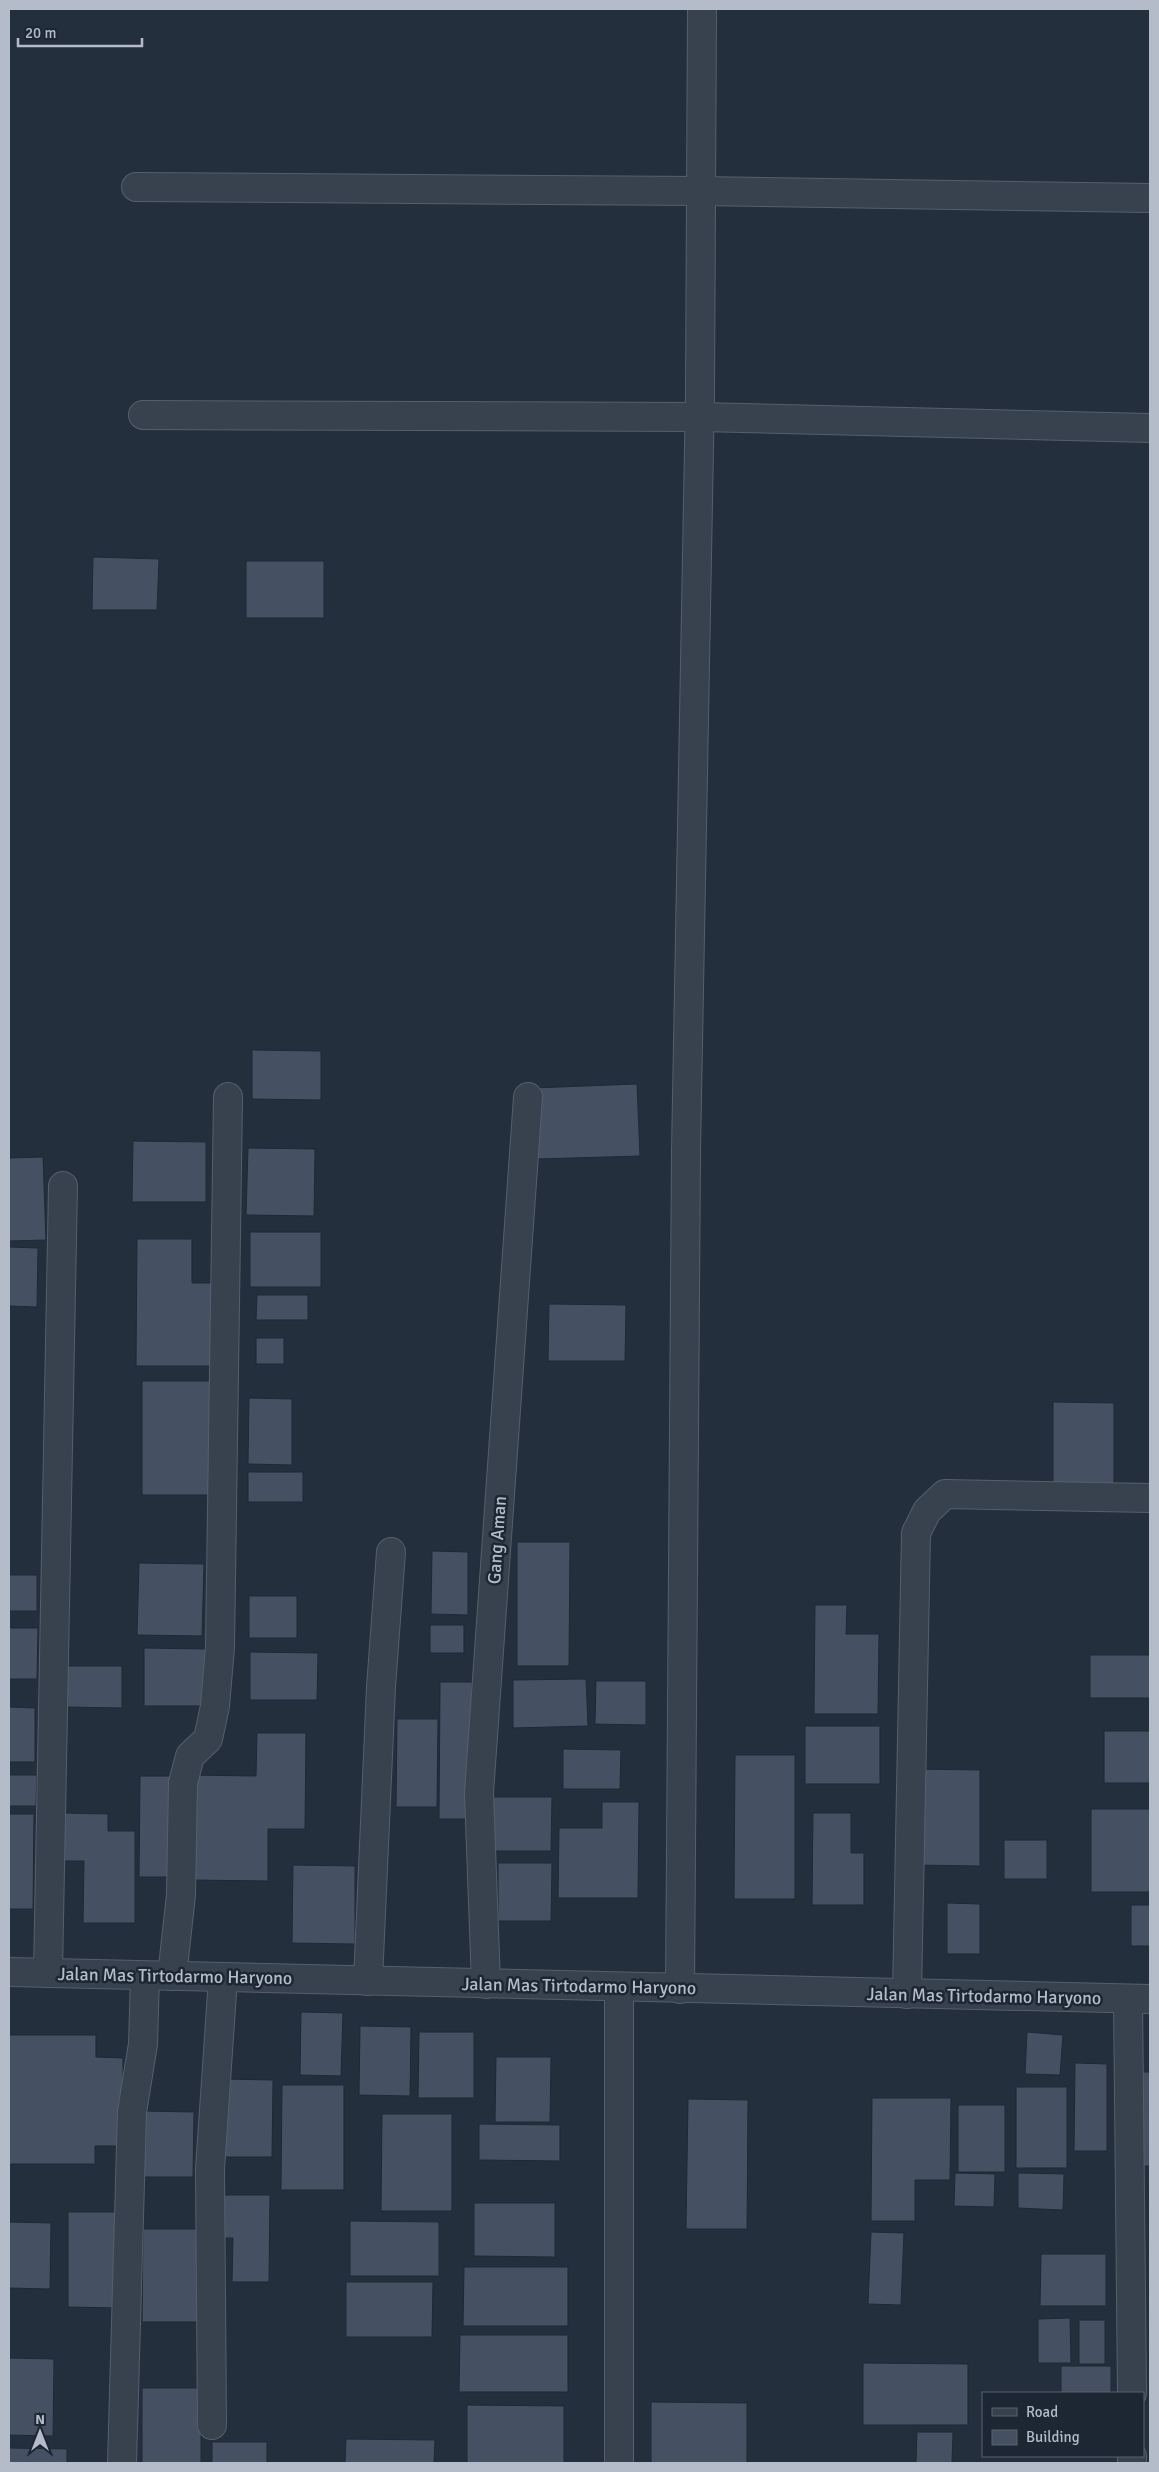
<svg xmlns="http://www.w3.org/2000/svg" width="1159" height="2472" viewBox="0 0 1159 2472" font-family="Signika,sans-serif">
<style>
.building{fill:#455162;stroke:#1f2835}
.lines{fill:none;stroke-linecap:round;stroke-linejoin:round}
.minor-casing{stroke:#565f6c;stroke-width:30}
.tertiary-casing{stroke:#565f6c;stroke-width:30}
.minor{stroke:#38414e;stroke-width:28}
.tertiary{stroke:#38414e;stroke-width:28}
.labels{text-anchor:middle;stroke-width:5;stroke-linejoin:round;paint-order:stroke}
.street-label{font-size:18px;fill:#b4bcc9;stroke:#1d2633}
</style>
<rect width="100%" height="100%" fill="#242f3e"/>
<g class="building">
<polygon points="93,557 159,559 157,610 92,610"/>
<rect x="246" y="561" width="78" height="57"/>
<polygon points="252,1050 321,1051 321,1100 252,1099"/>
<polygon points="637,1084 640,1156 536,1159 533,1088"/>
<polygon points="133,1141 206,1142 206,1202 132,1202"/>
<polygon points="248,1148 315,1149 314,1216 246,1215"/>
<polygon points="43,1157 46,1240 9,1241 9,1158"/>
<rect x="250" y="1232" width="71" height="55"/>
<polygon points="137,1239 192,1239 192,1283 216,1283 215,1366 136,1366"/>
<polygon points="9,1247 38,1248 37,1307 9,1306"/>
<polygon points="257,1295 308,1295 308,1320 256,1320"/>
<polygon points="549,1304 626,1305 625,1361 548,1361"/>
<rect x="256" y="1338" width="28" height="26"/>
<rect x="142" y="1381" width="75" height="114"/>
<polygon points="249,1398 292,1399 292,1465 248,1464"/>
<polygon points="1053,1402 1114,1403 1114,1487 1053,1487"/>
<rect x="248" y="1472" width="55" height="30"/>
<polygon points="517,1542 570,1542 569,1666 517,1666"/>
<polygon points="432,1551 468,1552 468,1615 431,1614"/>
<polygon points="139,1563 204,1564 202,1636 137,1635"/>
<rect x="9" y="1575" width="28" height="36"/>
<rect x="249" y="1596" width="48" height="42"/>
<polygon points="815,1605 847,1605 846,1634 879,1634 878,1714 814,1714"/>
<rect x="430" y="1625" width="34" height="28"/>
<polygon points="9,1628 38,1628 37,1679 9,1679"/>
<polygon points="144,1648 206,1649 205,1706 144,1706"/>
<polygon points="250,1652 318,1653 317,1700 250,1700"/>
<rect x="1090" y="1655" width="60" height="43"/>
<polygon points="67,1666 122,1666 122,1708 67,1707"/>
<polygon points="586,1679 588,1726 513,1728 513,1680"/>
<polygon points="596,1681 646,1681 646,1725 595,1724"/>
<polygon points="440,1682 472,1682 471,1819 439,1819"/>
<polygon points="9,1707 35,1708 35,1762 9,1762"/>
<polygon points="397,1719 438,1719 437,1807 396,1807"/>
<rect x="805" y="1726" width="75" height="58"/>
<rect x="1104" y="1731" width="46" height="52"/>
<polygon points="257,1733 306,1733 305,1829 268,1829 268,1881 189,1880 190,1775 256,1776"/>
<polygon points="563,1749 621,1750 620,1789 563,1789"/>
<polygon points="735,1755 795,1755 795,1899 734,1899"/>
<polygon points="915,1769 980,1770 980,1866 915,1865"/>
<polygon points="9,1775 37,1775 36,1806 9,1806"/>
<polygon points="140,1776 177,1776 177,1877 139,1877"/>
<polygon points="487,1797 552,1797 551,1851 487,1851"/>
<polygon points="602,1802 639,1802 638,1898 558,1898 559,1828 602,1828"/>
<rect x="1091" y="1809" width="59" height="83"/>
<polygon points="62,1813 108,1814 108,1831 135,1831 135,1923 83,1923 84,1861 61,1861"/>
<polygon points="813,1813 851,1813 851,1853 864,1853 864,1905 812,1905"/>
<polygon points="9,1814 34,1814 33,1909 9,1909"/>
<rect x="1004" y="1840" width="43" height="39"/>
<polygon points="498,1863 552,1863 551,1921 498,1921"/>
<polygon points="293,1865 355,1866 355,1944 292,1943"/>
<polygon points="947,1903 980,1904 980,1954 947,1954"/>
<rect x="1131" y="1905" width="19" height="41"/>
<polygon points="301,2012 343,2013 341,2076 300,2075"/>
<polygon points="360,2026 411,2027 410,2096 359,2095"/>
<polygon points="419,2032 474,2032 474,2098 418,2098"/>
<polygon points="1027,2032 1063,2035 1060,2075 1025,2074"/>
<polygon points="9,2035 96,2035 96,2057 123,2058 123,2146 95,2146 95,2164 9,2164"/>
<polygon points="496,2057 551,2057 550,2122 495,2122"/>
<polygon points="1075,2063 1107,2064 1107,2151 1074,2151"/>
<polygon points="1138,2072 1150,2072 1150,2166 1137,2166"/>
<polygon points="225,2079 273,2080 272,2157 224,2157"/>
<polygon points="282,2085 344,2085 344,2190 281,2190"/>
<rect x="1016" y="2087" width="51" height="81"/>
<polygon points="872,2098 951,2098 950,2180 915,2180 915,2221 871,2221"/>
<polygon points="688,2099 748,2100 747,2229 686,2229"/>
<rect x="958" y="2105" width="47" height="67"/>
<polygon points="143,2111 194,2112 193,2177 143,2177"/>
<polygon points="382,2114 452,2114 452,2211 381,2211"/>
<polygon points="479,2124 560,2125 560,2161 479,2160"/>
<polygon points="955,2173 995,2174 994,2207 954,2206"/>
<polygon points="1018,2173 1064,2174 1063,2210 1018,2208"/>
<polygon points="220,2195 270,2195 269,2282 232,2282 233,2238 220,2238"/>
<polygon points="474,2203 555,2203 555,2257 474,2256"/>
<polygon points="68,2212 123,2212 123,2308 68,2307"/>
<polygon points="350,2221 439,2222 439,2276 350,2276"/>
<polygon points="9,2222 51,2223 50,2289 9,2288"/>
<polygon points="143,2229 201,2229 201,2322 142,2322"/>
<polygon points="871,2232 904,2233 901,2305 868,2304"/>
<polygon points="1041,2254 1106,2254 1106,2306 1040,2306"/>
<polygon points="464,2267 568,2267 568,2326 463,2326"/>
<polygon points="346,2282 433,2282 432,2337 346,2337"/>
<polygon points="1070,2318 1071,2363 1038,2363 1038,2319"/>
<rect x="1079" y="2320" width="26" height="44"/>
<polygon points="460,2335 568,2335 568,2392 459,2392"/>
<polygon points="9,2358 54,2359 53,2436 9,2435"/>
<polygon points="863,2363 968,2364 968,2425 863,2425"/>
<rect x="1061" y="2366" width="50" height="27"/>
<rect x="142" y="2388" width="59" height="75"/>
<polygon points="651,2402 747,2403 747,2463 651,2463"/>
<polygon points="467,2405 564,2406 564,2463 467,2463"/>
<polygon points="917,2432 953,2432 952,2463 916,2463"/>
<polygon points="346,2439 435,2440 434,2463 345,2463"/>
<rect x="212" y="2442" width="55" height="21"/>
<polygon points="9,2448 67,2449 67,2463 9,2463"/>
</g>
<g class="lines">
<g class="minor-casing">
<g id="minor">
<polyline points="136,187 700,191 1150,198"/>
<polyline points="143,415 700,417 1150,428"/>
<polyline points="48,1973 63,1186"/>
<polyline points="172,1976 181,1895 183,1783 190,1756 208,1739 215,1706 220,1647 228,1097"/>
<polyline points="368,1981 381,1687 391,1552"/>
<polyline points="486,1984 479,1793 528,1097"/>
<polyline points="619,1987 619,2463"/>
<polyline points="680,1989 686,1152 700,393 702,9"/>
<polyline points="907,1994 916,1533 927,1511 945,1494 1150,1498"/>
<polyline points="1128,1999 1132,2393"/>
<polyline points="212,2425 210,2169 223,1978"/>
<polyline points="1132,2456 1132,2463"/>
<polyline points="122,2463 132,2112 143,2044 145,1976"/>
</g>
</g>
<g class="tertiary-casing">
<polyline id="tertiary" points="9,1972 1150,1999"/>
</g>
<use href="#minor" class="minor"/>
<use href="#tertiary" class="tertiary"/>
</g>
<g class="labels">
<g class="street-label">
<text transform="translate(497 1540) rotate(-86)" y="6">Gang Aman</text>
<text transform="translate(175 1976) rotate(1)" y="6">Jalan Mas Tirtodarmo Haryono</text>
<text transform="translate(579 1986) rotate(1)" y="6">Jalan Mas Tirtodarmo Haryono</text>
<text transform="translate(984 1996) rotate(1)" y="6">Jalan Mas Tirtodarmo Haryono</text>
</g>
</g>
<rect width="1159" height="2472" fill="none" stroke="#b4bcc9" stroke-width="20"/>
<rect x="982" y="2392" width="162" height="65" fill="#1d2633" stroke="#59626f"/>
<rect x="992" y="2408" width="25" height="8" fill="#38414e" stroke="#59626f"/>
<text x="1026" y="2417" font-size="15" fill="#b4bcc9">Road</text>
<rect x="992" y="2430" width="25" height="15" fill="#455162" stroke="#59626f"/>
<text x="1026" y="2442" font-size="15" fill="#b4bcc9">Building</text>
<g transform="translate(40 2432)" stroke="#1d2633" stroke-width="4" paint-order="stroke">
<path d="M0-4L9 19L0 12L-9 19Z" fill="#b4bcc9"/>
<text y="-8" font-size="14" font-weight="bold" text-anchor="middle" fill="#b4bcc9">N</text>
</g>
<path d="M18 38v8h124v-8" fill="none" stroke="#b4bcc9" stroke-width="2.5"/>
<text x="25" y="38" font-size="15" fill="#b4bcc9" stroke="#1d2633" stroke-width="4" paint-order="stroke">20 m</text>
</svg>
